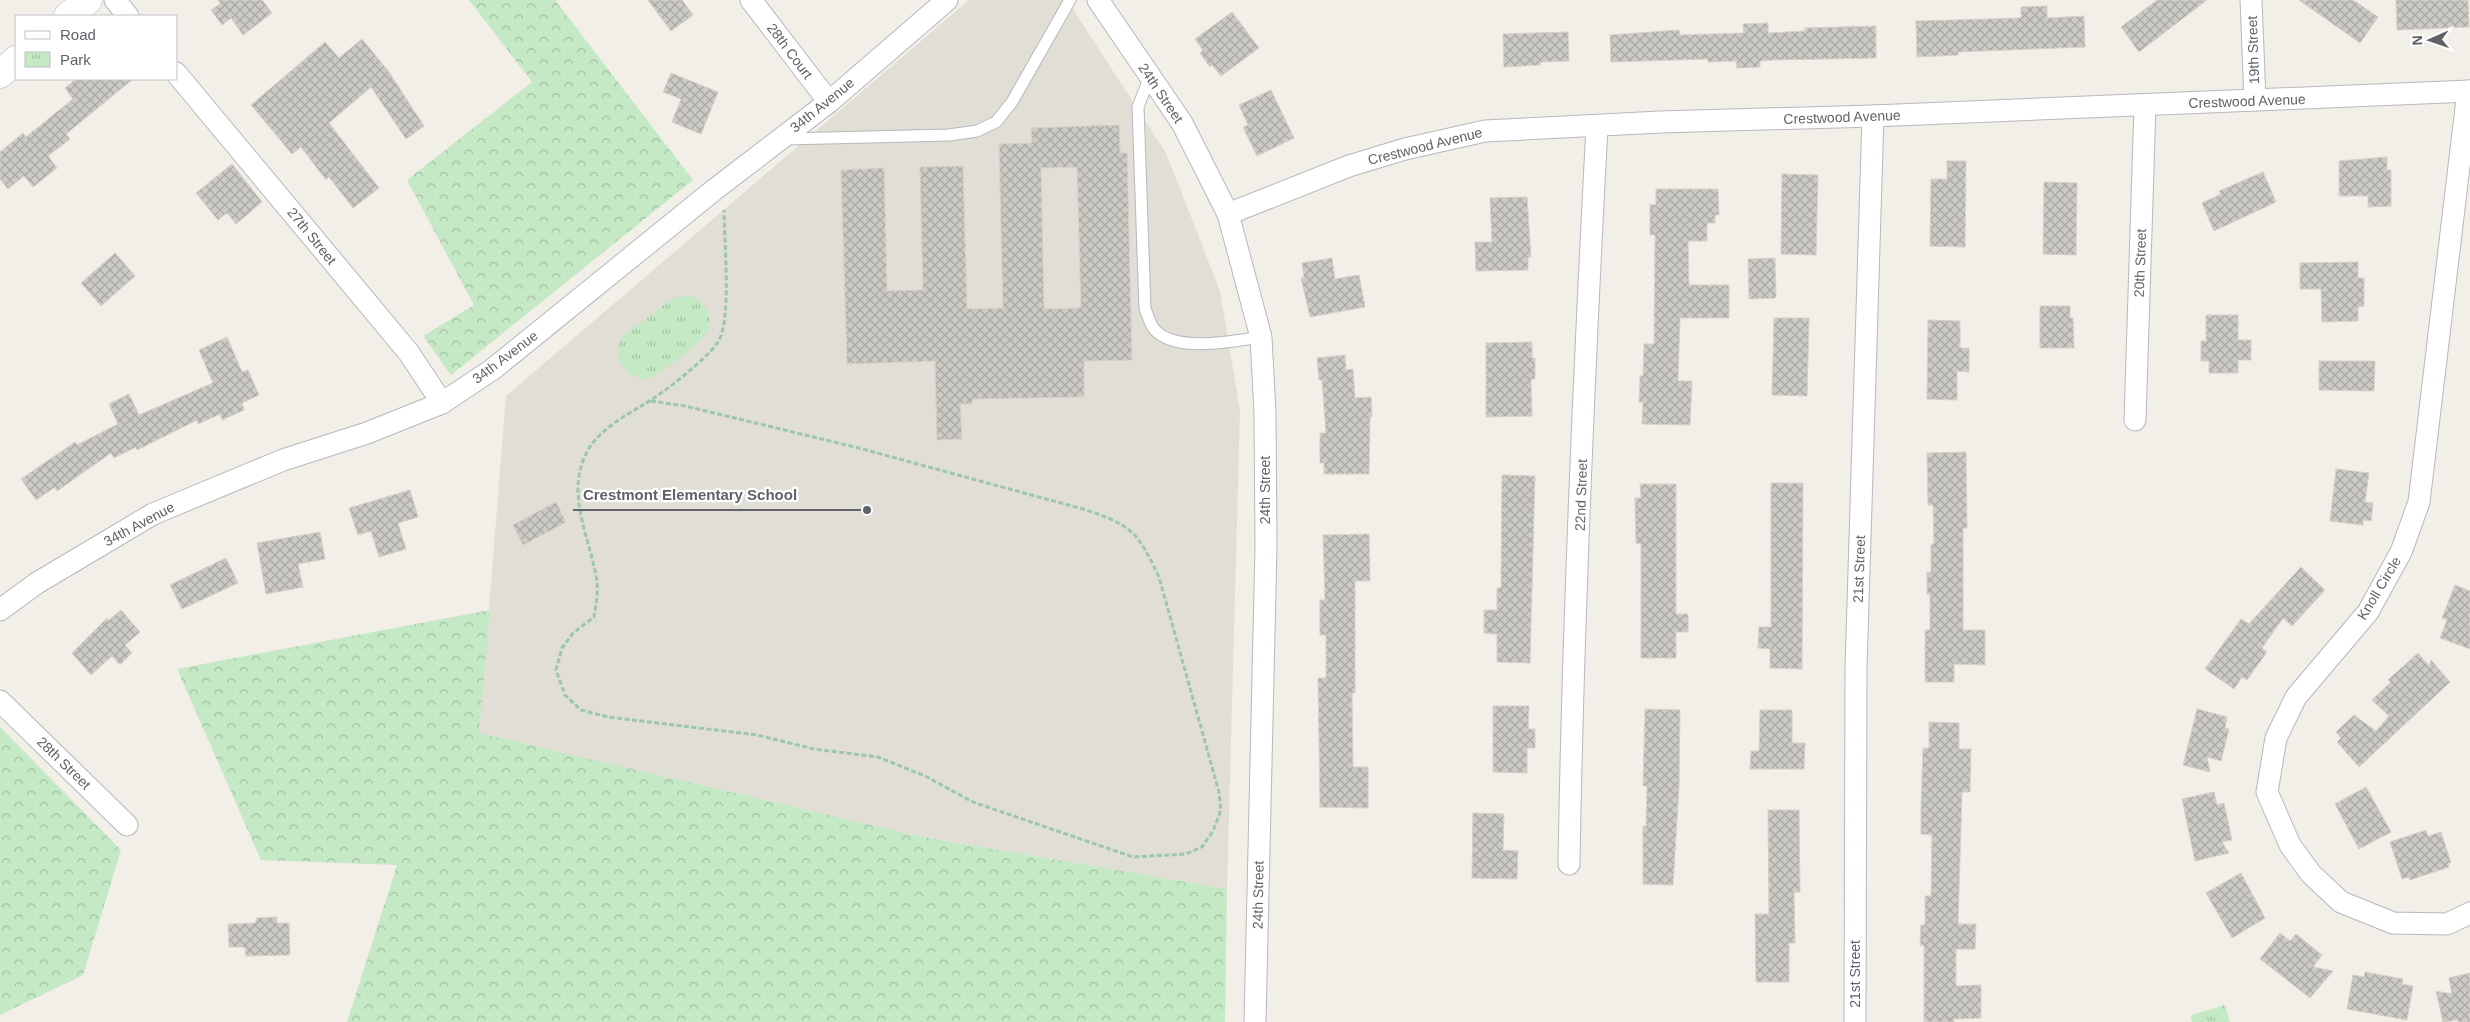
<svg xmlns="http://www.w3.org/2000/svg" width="2470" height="1022" viewBox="0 0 2470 1022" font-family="Helvetica,sans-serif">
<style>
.education{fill:#e1ded6}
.forest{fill:url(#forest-crowns)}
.park{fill:url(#park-tufts)}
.building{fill:url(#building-cross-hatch);stroke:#d6d1c6;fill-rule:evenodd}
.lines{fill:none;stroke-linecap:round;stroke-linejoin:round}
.lane-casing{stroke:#b5b8bc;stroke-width:13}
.street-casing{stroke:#b5b8bc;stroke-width:23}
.secondary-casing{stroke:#b6babf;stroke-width:29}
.path{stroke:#9cc7a9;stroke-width:3;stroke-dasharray:5 2.5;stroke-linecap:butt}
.lane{stroke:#fff;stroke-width:11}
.street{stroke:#fff;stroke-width:21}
.secondary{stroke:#fff;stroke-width:28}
.labels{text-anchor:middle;stroke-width:4.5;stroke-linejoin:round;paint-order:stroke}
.street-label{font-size:14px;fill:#5f6368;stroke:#fff}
.leader{fill:none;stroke:#5f6368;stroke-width:2}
.callout-dot{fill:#5f6368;stroke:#fff;stroke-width:2}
.callout-label{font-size:15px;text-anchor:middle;font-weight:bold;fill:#5f6368;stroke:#fff;stroke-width:4.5;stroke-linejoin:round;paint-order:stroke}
</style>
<defs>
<pattern id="forest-crowns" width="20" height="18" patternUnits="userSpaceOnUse" patternTransform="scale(1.25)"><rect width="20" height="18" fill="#c5e8c5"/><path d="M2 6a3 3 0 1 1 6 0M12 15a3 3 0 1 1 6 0" fill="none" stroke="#a3c0a4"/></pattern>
<pattern id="park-tufts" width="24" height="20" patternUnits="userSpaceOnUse" patternTransform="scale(1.25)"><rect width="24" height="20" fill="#c5e8c5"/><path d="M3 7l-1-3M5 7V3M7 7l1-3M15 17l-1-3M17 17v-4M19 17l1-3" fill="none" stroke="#a3c0a4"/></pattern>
<pattern id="building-cross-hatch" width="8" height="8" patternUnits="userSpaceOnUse" patternTransform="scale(1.25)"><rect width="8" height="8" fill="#cccac5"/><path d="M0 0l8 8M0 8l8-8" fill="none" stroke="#a9a8a4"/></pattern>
</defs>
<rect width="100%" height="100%" fill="#f1efe8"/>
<polygon class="education" points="969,0 1067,0 1166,153 1220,291 1240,410 1227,889 918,836 479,733 506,396"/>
<g class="forest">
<polygon points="469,0 555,0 693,180 451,375 423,336 474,305 407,180 532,82"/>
<polygon points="490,610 479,733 918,836 1227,889 1225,1022 347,1022 397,865 261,860 177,669"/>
<polygon points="0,727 121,850 83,975 0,1015"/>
</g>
<g class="park">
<path d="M692,296C726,317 706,338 682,356C672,364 661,372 650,378L641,379L631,375L619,362L617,348L623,336L668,302L676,297Z"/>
<polygon points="2225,1005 2230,1022 2192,1022 2191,1015"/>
</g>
<g class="building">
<polygon points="218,0 262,0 272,13 243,35 231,18 222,25 211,10 220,4"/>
<polygon points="648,0 682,0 693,15 671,31"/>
<polygon points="2157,0 2207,0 2139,52 2121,27"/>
<polygon points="2299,0 2353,0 2378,17 2360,43"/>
<polygon points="2396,0 2468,0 2469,27 2397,30"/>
<polygon points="2047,6 2047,18 2084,16 2085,47 1958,52 1958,55 1917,57 1916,21 2021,18 2021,7"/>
<polygon points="1232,12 1259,48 1221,76 1212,65 1210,67 1200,53 1203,50 1195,39"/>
<polygon points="1768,23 1768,33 1805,31 1805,28 1876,26 1876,58 1773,60 1760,61 1760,67 1737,68 1736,61 1708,62 1708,59 1611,62 1610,35 1679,30 1680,35 1744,33 1743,24"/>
<polygon points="1568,32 1569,61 1540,62 1541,65 1504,67 1503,34"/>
<polygon points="362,39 389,72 424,126 406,139 371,87 329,123 379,188 353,208 329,177 326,180 301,147 292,154 251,105 325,42 339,58"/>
<polygon points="671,73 718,92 701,134 672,122 681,99 663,92"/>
<polygon points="76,79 133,79 66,134 70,139 48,156 57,168 33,187 24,176 8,189 0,179 0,152 23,133 26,137 73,99 65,88"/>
<polygon points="1271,90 1294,138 1257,156 1243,127 1248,125 1239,105"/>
<path d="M1119,125L1120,153H1127L1132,360L1084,361V397L972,399V404H960L962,439L937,440L935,361L847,364L841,170L884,168L887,291L923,290L920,167L963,166L967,309L1003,308L999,144L1032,143L1031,128ZM1077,167L1081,308L1044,309L1041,168Z"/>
<polygon points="2387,157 2387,170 2391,170 2391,206 2368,207 2368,196 2339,196 2339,161"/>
<polygon points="1947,161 1966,161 1965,247 1930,246 1931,179 1947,179"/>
<polygon points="232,164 262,202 236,224 227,213 218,220 196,193"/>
<polygon points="2263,172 2276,202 2214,231 2202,203 2221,194 2219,191"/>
<polygon points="1782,174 1818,175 1816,255 1781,254"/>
<polygon points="2044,182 2077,183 2076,255 2043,254"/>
<polygon points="1656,189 1718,189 1719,215 1715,215 1715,223 1707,223 1707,241 1688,241 1689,285 1729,285 1729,318 1680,318 1678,381 1692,381 1690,425 1642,424 1643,402 1639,402 1640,376 1643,376 1644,344 1654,344 1655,235 1650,235 1650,204 1656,205"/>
<polygon points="1527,197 1531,257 1528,257 1528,270 1476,271 1475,242 1492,242 1490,198"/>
<polygon points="115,253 135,276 101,306 81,283"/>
<polygon points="1332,258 1335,279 1359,275 1365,307 1310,317 1301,278 1304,278 1302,263"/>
<polygon points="1775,258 1776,298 1749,299 1748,259"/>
<polygon points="2358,262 2358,278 2364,278 2364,306 2358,307 2358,321 2322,322 2321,289 2300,289 2300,263"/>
<polygon points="2040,306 2070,306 2070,318 2073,318 2074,348 2040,348"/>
<polygon points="2206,315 2238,315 2238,340 2251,340 2251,360 2238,360 2238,373 2209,373 2209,361 2201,361 2201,341 2206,341"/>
<polygon points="1774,318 1809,318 1807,396 1772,395"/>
<polygon points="1928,320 1960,321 1960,348 1969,348 1969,372 1957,371 1957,400 1927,399"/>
<polygon points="227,337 242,372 248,370 259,395 242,403 244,410 222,420 220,414 198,424 197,420 137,450 136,447 114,458 111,453 57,491 55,487 36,500 21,479 75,442 77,445 118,424 109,404 129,394 139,415 213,383 199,350"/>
<polygon points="1532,342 1532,358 1535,358 1535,379 1531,379 1532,416 1486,417 1486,343"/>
<polygon points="1345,355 1346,370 1353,369 1355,398 1371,397 1372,417 1370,417 1369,474 1324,474 1324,463 1320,463 1320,433 1326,433 1322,380 1319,380 1317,358"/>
<polygon points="2319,361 2375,361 2374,391 2319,390"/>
<polygon points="1966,452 1967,528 1963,528 1963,630 1985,630 1985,665 1954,664 1954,682 1925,682 1925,630 1930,630 1930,594 1927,594 1927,572 1931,572 1931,544 1934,544 1933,505 1928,505 1927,453"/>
<polygon points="2336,469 2369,473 2365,502 2373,503 2371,521 2363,520 2363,525 2330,521"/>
<polygon points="1502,475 1535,476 1530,663 1497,662 1497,634 1484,633 1484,610 1497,610 1497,588 1501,588"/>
<polygon points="1771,483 1803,483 1802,669 1770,668 1770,649 1758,648 1759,627 1771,627"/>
<polygon points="1640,484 1676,484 1676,614 1688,614 1688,632 1676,632 1676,658 1641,658 1641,544 1636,543 1635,498 1641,498"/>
<polygon points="410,490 418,517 398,523 406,549 379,557 371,531 358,535 349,508"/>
<polygon points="556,502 566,522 523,545 513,525"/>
<polygon points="320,532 325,559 298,564 303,587 266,594 257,543"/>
<polygon points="1369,534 1370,581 1355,581 1355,693 1352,693 1353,767 1368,767 1368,808 1320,807 1318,678 1326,678 1326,635 1320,635 1320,600 1325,600 1323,535"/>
<polygon points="226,558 238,583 182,609 170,585"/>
<polygon points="2301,567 2325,590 2292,626 2283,618 2262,648 2267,652 2247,680 2242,677 2234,689 2205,669 2241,619 2249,624"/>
<polygon points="2455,585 2470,591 2470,649 2440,638 2447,620 2442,618"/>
<polygon points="121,610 140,632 125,645 132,653 120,665 112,656 91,675 72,653 107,618 108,621"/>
<polygon points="2418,653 2429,666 2431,660 2450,682 2359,767 2337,742 2341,738 2336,732 2354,715 2376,731 2389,716 2372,700 2391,682 2388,680"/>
<polygon points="1493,706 1529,706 1528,729 1535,729 1535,748 1527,748 1527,773 1493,772"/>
<polygon points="1645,709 1680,710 1679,787 1673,885 1643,884 1643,826 1646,826 1647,786 1643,786"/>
<polygon points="2197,709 2227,717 2225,728 2229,729 2221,761 2207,757 2210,772 2183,765"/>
<polygon points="1760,710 1792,710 1792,743 1805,743 1804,769 1750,769 1751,751 1759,751"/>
<polygon points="1929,722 1959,723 1959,749 1971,749 1970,792 1962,792 1958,924 1976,924 1975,949 1956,949 1956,986 1981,985 1981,1018 1954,1019 1954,1022 1924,1022 1924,946 1920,945 1921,925 1925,925 1925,896 1931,896 1932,835 1921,834 1921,808 1923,748 1929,748"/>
<polygon points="2366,787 2391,832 2359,849 2335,804"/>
<polygon points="2214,792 2217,805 2224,803 2232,840 2222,842 2229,853 2195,861 2182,799"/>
<polygon points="1768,810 1799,810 1800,892 1794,892 1795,943 1789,943 1789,982 1756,982 1755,914 1769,914"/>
<polygon points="1473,813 1504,814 1503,850 1518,851 1517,879 1472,878"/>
<polygon points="2426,830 2428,836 2441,832 2451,863 2448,863 2449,867 2410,880 2409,877 2402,879 2390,842"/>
<polygon points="2241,873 2265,918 2232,938 2206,893"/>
<polygon points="277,917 277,923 289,923 290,955 246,956 245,947 229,947 228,924 256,923 256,918"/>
<polygon points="2280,933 2290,941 2296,934 2322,955 2313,967 2333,971 2310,998 2260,959"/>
<polygon points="2365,972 2403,979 2402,984 2413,986 2407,1020 2347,1009 2353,975 2364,977"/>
<polygon points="2470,973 2470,1022 2458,1022 2458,1020 2443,1022 2436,991 2452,994 2449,978"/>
</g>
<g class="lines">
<g class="lane-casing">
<g id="lane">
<path d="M1150,76L1138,107L1145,309C1148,315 1150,325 1155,330C1176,353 1234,341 1261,337"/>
<polyline points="786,139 949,135 977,131 996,122 1012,102 1070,0"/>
</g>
</g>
<g class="street-casing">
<g id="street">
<polyline points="115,0 128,16"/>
<polyline points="751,0 829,102"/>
<polyline points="1098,0 1182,123 1228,214 1261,337 1265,413 1266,546 1255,1022"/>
<polyline points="2251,0 2255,100"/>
<polyline points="176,73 409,353 442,403"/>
<polyline points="2468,91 2419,502 2401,552 2368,612 2296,697 2276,738 2267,792 2290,845 2311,874 2341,902 2393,923 2447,924 2470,913"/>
<polyline points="1228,214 1349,166 1405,149 1485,131 1660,122 1873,116 2470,91"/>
<polyline points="2135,420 2145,106"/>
<polyline points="0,610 37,583 153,514 283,460 367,433 442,403 493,369 714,190 829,102 947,0"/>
<polyline points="0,701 127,825"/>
<path d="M1569,864C1573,618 1584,372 1597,126"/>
<polyline points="1855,1022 1856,668 1873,116"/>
</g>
</g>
<g class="secondary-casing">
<g id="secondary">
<polyline points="68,16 88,0"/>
<polyline points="0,74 16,60"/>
</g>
</g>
<path class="path" d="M651,401L685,406L855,447L1083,509C1132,525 1137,531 1159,577L1219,792L1221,810L1213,831L1202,847L1186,854L1133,857L973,802L925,776L878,757L814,749L757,735L608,717L581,710L565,695L556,670L562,648L573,633L594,617C596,604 599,590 596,576C589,536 566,494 586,454C595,433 624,416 643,405C662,394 706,360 718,342C732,320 724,239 724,210"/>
<use href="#lane" class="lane"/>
<use href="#street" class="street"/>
<use href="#secondary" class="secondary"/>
</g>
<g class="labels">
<g class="street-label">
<text transform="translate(2253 50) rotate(-92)" y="5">19th Street</text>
<text transform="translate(790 51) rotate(53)" y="5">28th Court</text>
<text transform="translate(1161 93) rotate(56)" y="5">24th Street</text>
<text transform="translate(2247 101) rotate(-2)" y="5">Crestwood Avenue</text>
<text transform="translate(822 105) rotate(-39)" y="5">34th Avenue</text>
<text transform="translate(1842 117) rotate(-2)" y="5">Crestwood Avenue</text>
<text transform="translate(1425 146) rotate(-14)" y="5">Crestwood Avenue</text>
<text transform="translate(312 236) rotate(51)" y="5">27th Street</text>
<text transform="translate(2140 263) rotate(-88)" y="5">20th Street</text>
<text transform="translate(505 357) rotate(-37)" y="5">34th Avenue</text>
<text transform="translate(1265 490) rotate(-90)" y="5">24th Street</text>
<text transform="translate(1581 495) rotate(-88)" y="5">22nd Street</text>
<text transform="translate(139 524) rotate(-28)" y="5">34th Avenue</text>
<text transform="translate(1859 569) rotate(-88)" y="5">21st Street</text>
<text transform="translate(2379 588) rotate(-59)" y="5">Knoll Circle</text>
<text transform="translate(64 763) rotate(44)" y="5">28th Street</text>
<text transform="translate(1258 895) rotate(-89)" y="5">24th Street</text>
<text transform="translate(1855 974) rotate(-90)" y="5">21st Street</text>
</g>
</g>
<path class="leader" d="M867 510L807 510H573"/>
<circle class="callout-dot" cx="867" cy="510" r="5"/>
<g class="callout-label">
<text x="690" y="500">Crestmont Elementary School</text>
</g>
<rect x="15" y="15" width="162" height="65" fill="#ffffff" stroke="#bfc1c3"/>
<rect x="25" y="31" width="25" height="8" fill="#ffffff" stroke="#bfc1c3"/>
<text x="60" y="40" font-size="15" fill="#5f6368">Road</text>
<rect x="25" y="52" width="25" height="15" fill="url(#park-tufts)" stroke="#bfc1c3"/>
<text x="60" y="65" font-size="15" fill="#5f6368">Park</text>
<g transform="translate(2430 40) rotate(268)" stroke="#ffffff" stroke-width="4" paint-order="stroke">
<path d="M0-4L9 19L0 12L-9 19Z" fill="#5f6368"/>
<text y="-8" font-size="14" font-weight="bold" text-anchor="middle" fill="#5f6368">N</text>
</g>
</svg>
